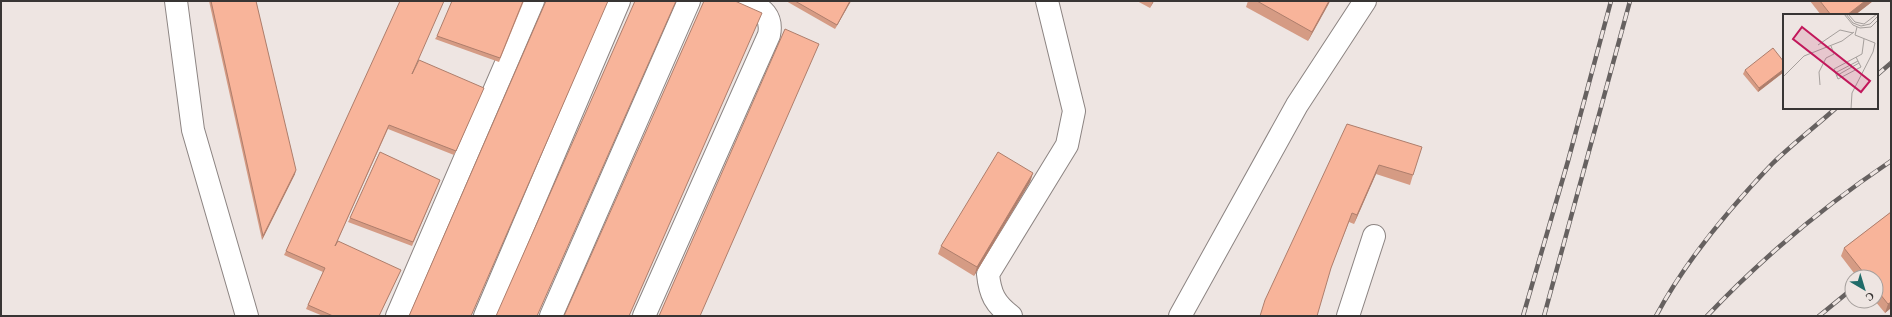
<svg xmlns="http://www.w3.org/2000/svg" width="1892" height="317" viewBox="0 0 1892 317" font-family="Spectral,serif">
<style>
.lines{fill:none;stroke-linecap:round;stroke-linejoin:round}
.minor-casing{stroke:#8c8482;stroke-width:24}
.minor{stroke:#fff;stroke-width:22}
.rail-casing{stroke:#666160;stroke-width:4.5}
.rail{stroke:#eee5e2;stroke-width:3;stroke-dasharray:9;stroke-linecap:butt}
.wall{fill:#d59b84}
.shaded-wall{fill:#ae7e6c}
.building{fill:#f8b49a;stroke:#ae7e6c}
.inset-road{fill:none;stroke:#a59f9c;stroke-width:1}
.view{fill:#c2185b;fill-opacity:0.15;stroke:#c2185b;stroke-width:2}
.inset-edge{fill:none;stroke:#383534;stroke-width:2}
</style>
<rect width="100%" height="100%" fill="#eee5e2"/>
<g class="lines">
<g class="minor-casing">
<g id="minor">
<polyline points="176,1 193,130 247,316"/>
<polyline points="397,316 533,1"/>
<polyline points="485,316 619,1"/>
<polyline points="551,316 689,1"/>
<path d="M644,316L769,35C773,16 762,9 748,1"/>
<path d="M1011,316C995,304 990,294 988,274L1067,145L1074,111L1047,1"/>
<polyline points="1180,316 1297,105 1365,1"/>
<polyline points="1348,316 1374,236"/>
</g>
</g>
<use href="#minor" class="minor"/>
<g class="rail-casing">
<g id="rail">
<polyline points="1877,75 1891,63"/>
<polyline points="1523,316 1568,161 1611,1"/>
<polyline points="1544,316 1630,1"/>
<path d="M1656,316C1686,260 1728,210 1772,164C1792,144 1815,127 1836,108"/>
<path d="M1707,316C1762,258 1824,206 1891,161"/>
<polyline points="1819,316 1852,289"/>
</g>
</g>
<use href="#rail" class="rail"/>
</g>
<g class="wall">
<polygon points="209,1 256,1 295,174 262,240"/>
<polygon points="524,1 499,62 435,39 437,36"/>
<polygon points="786,1 851,1 835,29"/>
<polygon points="1137,1 1154,1 1150,8"/>
<polygon points="1248,1 1330,1 1328,5 1308,41 1246,7"/>
<polygon points="1810,1 1873,1 1855,15 1821,15"/>
<polygon points="1784,62 1784,72 1758,92 1743,74 1745,70"/>
<polygon points="414,70 482,92 454,155 388,129 336,244 399,274 379,316 323,316 306,309 323,272 284,255 286,251"/>
<polygon points="1347,124 1413,175 1410,185 1376,174 1354,224 1349,222 1330,270"/>
<polygon points="1033,173 1030,182 974,276 938,254 941,246"/>
<polygon points="440,180 412,246 348,222 350,218"/>
<polygon points="1891,212 1891,308 1885,313 1875,301 1876,301 1876,277 1857,277 1841,256 1844,248"/>
</g>
<g class="shaded-wall">
<polygon points="850,1 851,1 835,29 837,25"/>
<polygon points="1153,1 1154,1 1150,8"/>
<polygon points="1329,1 1330,1 1328,5 1308,41 1312,32"/>
<polygon points="1865,1 1873,1 1855,15 1847,15"/>
<polygon points="1784,69 1784,72 1758,92 1759,88"/>
<polygon points="1379,165 1376,174 1354,224 1357,215"/>
<polygon points="296,170 295,174 262,240 263,236"/>
<polygon points="1033,173 1030,182 974,276 977,267"/>
<polygon points="1891,302 1891,308 1885,313 1888,304"/>
</g>
<g class="building">
<polygon points="211,1 256,1 296,170 263,236"/>
<polygon points="400,1 444,1 412,74 419,60 484,88 456,151 389,125 335,246 338,241 401,270 379,316 333,316 308,305 325,268 286,251"/>
<polygon points="452,1 523,1 500,58 437,36"/>
<polygon points="546,1 608,1 471,316 409,316"/>
<polygon points="635,1 676,1 537,316 496,316"/>
<polygon points="704,1 735,1 762,13 629,316 564,316"/>
<polygon points="795,1 850,1 837,25"/>
<polygon points="1257,1 1329,1 1312,32"/>
<polygon points="1820,1 1865,1 1847,15 1831,15"/>
<polygon points="785,29 819,44 700,316 659,316"/>
<polygon points="1773,48 1784,62 1784,69 1759,88 1745,70"/>
<polygon points="1347,124 1422,147 1413,175 1379,165 1357,215 1352,213 1331,268 1317,316 1260,316 1265,300"/>
<polygon points="380,152 440,180 413,242 350,218"/>
<polygon points="998,152 1033,173 977,267 941,246"/>
<polygon points="1891,212 1891,302 1888,304 1876,289 1876,277 1867,277 1844,248"/>
</g>
<g transform="translate(1783 14)">
<rect width="95" height="95" fill="#eee5e2"/>
<path class="inset-road" d="M61,0L70,11L77,14L88,13L95,6M63,0L70,9L78,12L87,10L95,2M65,0L72,8L81,10L94,0M35,31L57,16L70,19M73,43L78,53L55,65L51,55L79,40L81,25M52,59L75,47M53,62L76,49M0,63L21,42L59,27L71,18M37,71L36,58L43,44L51,40L48,32M68,95L69,79L90,38L92,29L72,21L74,13"/>
<path class="view" d="M19,13L87,67L78,78L10,25Z"/>
<rect width="95" height="95" class="inset-edge"/>
</g>
<rect width="1892" height="317" fill="none" stroke="#383534" stroke-width="4"/>
<g transform="translate(1864 289) rotate(142)"><circle r="19" fill="#eee5e2" stroke="#a59f9c"/>
<path d="M0-3L7 15L0 10L-7 15Z" fill="#206b69"/>
<text y="-6" font-size="11" font-weight="bold" text-anchor="middle" fill="#383534">С</text>
</g>
</svg>
